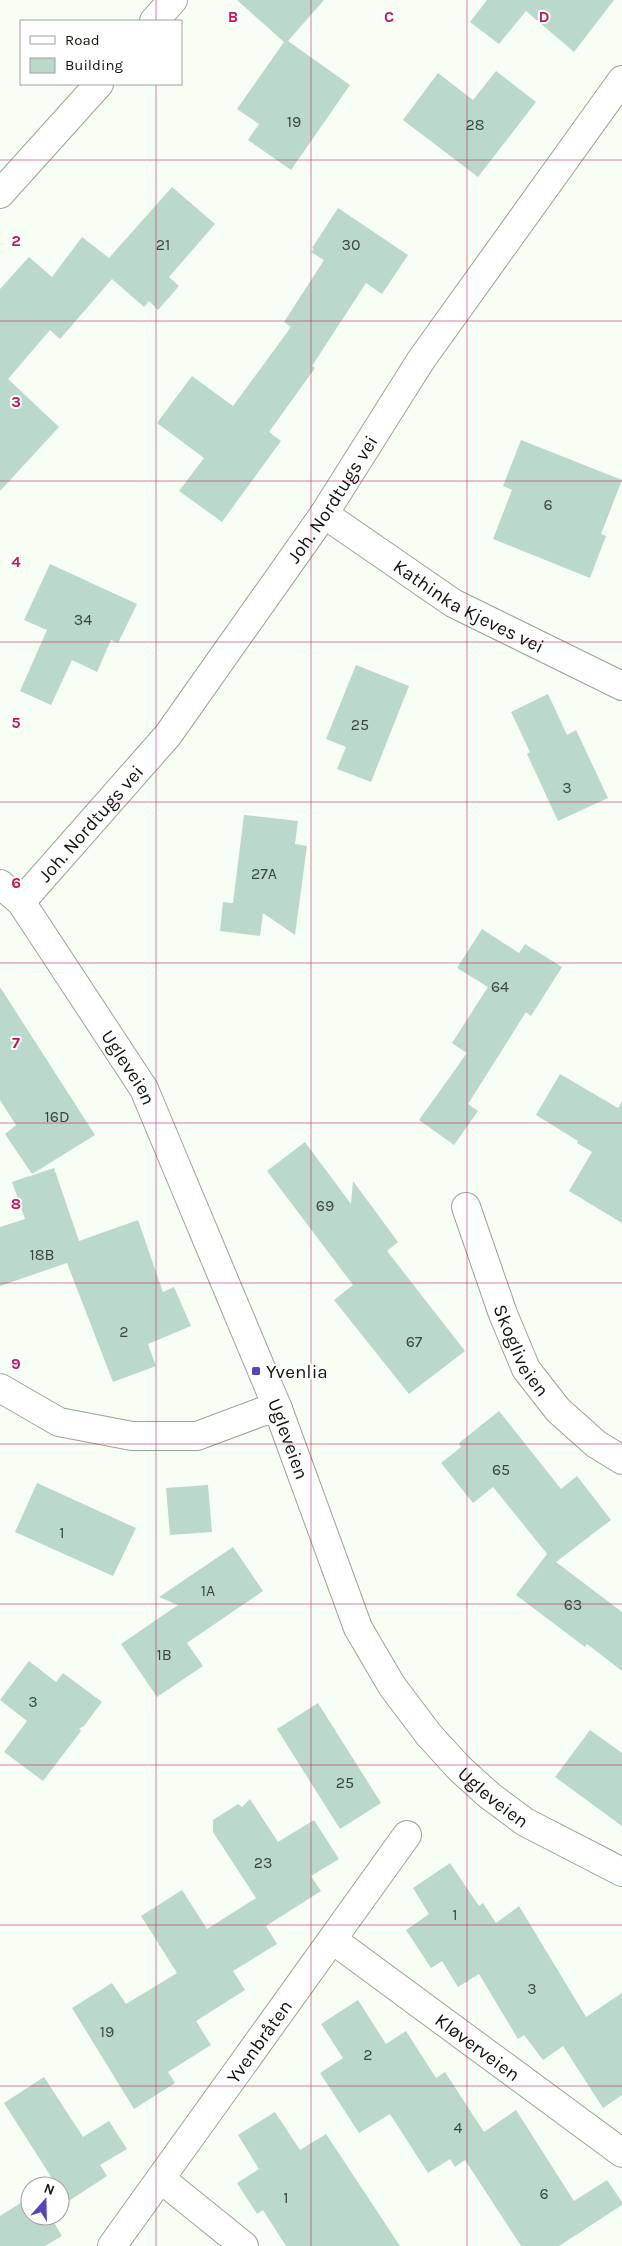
<svg xmlns="http://www.w3.org/2000/svg" width="622" height="2246" viewBox="0 0 622 2246" font-family="Karla,sans-serif">
<style>
.building{fill:#bad9ca}
.lines{fill:none;stroke-linecap:round;stroke-linejoin:round}
.street-casing{stroke:#97a68e;stroke-width:30}
.secondary-casing{stroke:#97a68e;stroke-width:30}
.street{stroke:#fff;stroke-width:28}
.secondary{stroke:#fff;stroke-width:28}
.grid{fill:none;stroke:#c2185b;stroke-width:1;stroke-opacity:0.55}
.poi-dot{fill:#5944bc;stroke:#fff;stroke-width:2}
.labels{text-anchor:middle;stroke-width:4;stroke-linejoin:round;paint-order:stroke}
.number-label{font-size:16px;fill:#3a463c}
.street-label{font-size:19px;fill:#0f150c;stroke:#fff}
.poi-label{font-size:19px;fill:#0f150c;stroke:#fff;text-anchor:start}
.grid-label{font-size:16px;text-anchor:middle;font-weight:bold;fill:#c2185b;stroke:#fff;stroke-width:4;stroke-linejoin:round;paint-order:stroke}
</style>
<rect width="100%" height="100%" fill="#f7fef4"/>
<g class="building">
<polygon points="237,0 324,0 288,41 350,85 291,170 248,140 259,124 237,109 284,42"/>
<polygon points="487,0 614,0 574,52 526,11 499,44 470,22"/>
<polygon points="496,71 536,102 478,177 403,120 438,73 473,100"/>
<polygon points="172,187 215,224 169,277 179,286 158,310 149,301 144,307 112,279 60,339 50,330 8,379 59,427 0,491 0,289 29,257 52,277 82,237 109,258"/>
<polygon points="338,208 408,255 382,294 366,283 312,366 315,368 269,432 281,441 222,522 179,491 204,458 157,423 192,376 233,406 291,327 284,322 324,260 311,252 314,249 312,248"/>
<polygon points="521,440 622,480 601,534 606,536 590,578 493,539 512,490 503,486"/>
<polygon points="50,564 137,604 118,643 111,640 97,672 72,660 51,705 20,691 47,630 24,620"/>
<polygon points="356,665 409,686 371,782 337,769 346,747 326,739"/>
<polygon points="548,694 567,735 576,730 608,798 558,821 527,754 530,752 511,712"/>
<polygon points="244,815 298,821 295,844 307,846 295,935 263,913 260,936 220,931 223,902 233,903"/>
<polygon points="482,929 519,953 525,944 562,967 531,1016 526,1012 468,1104 478,1111 454,1145 419,1120 467,1053 452,1043 488,987 457,968"/>
<polygon points="0,987 95,1135 32,1174 5,1134 16,1125 0,1100"/>
<polygon points="560,1074 618,1108 622,1101 622,1223 569,1191 592,1152 577,1143 578,1141 536,1115"/>
<polygon points="305,1142 351,1204 353,1181 398,1242 387,1251 465,1351 409,1394 334,1300 353,1285 267,1171"/>
<polygon points="54,1168 79,1241 138,1220 163,1292 174,1287 191,1326 148,1344 156,1366 113,1382 67,1263 0,1286 0,1227 25,1219 12,1182"/>
<polygon points="499,1411 561,1489 577,1476 611,1520 556,1562 622,1612 622,1671 587,1644 585,1647 516,1595 547,1554 548,1555 493,1487 473,1503 441,1463 461,1447 459,1443"/>
<polygon points="37,1483 136,1528 113,1576 15,1532"/>
<polygon points="208,1485 212,1532 170,1535 166,1488"/>
<polygon points="233,1547 263,1591 187,1643 203,1666 157,1697 121,1644 178,1605 159,1597"/>
<polygon points="29,1661 56,1682 63,1673 102,1702 84,1726 79,1729 81,1731 43,1781 4,1752 27,1721 0,1700"/>
<polygon points="318,1703 381,1803 340,1829 277,1729"/>
<polygon points="590,1730 622,1753 622,1826 555,1777"/>
<polygon points="250,1799 278,1842 314,1820 339,1859 311,1876 321,1891 266,1926 277,1944 233,1971 245,1990 196,2021 211,2045 168,2072 175,2083 134,2109 72,2008 112,1983 126,2004 177,1973 141,1916 182,1890 207,1929 256,1898 213,1832 213,1820 238,1804 242,1807"/>
<polygon points="450,1863 479,1906 483,1903 496,1923 519,1906 586,2017 622,1993 622,2095 603,2108 563,2046 543,2060 524,2035 518,2039 479,1974 458,1987 442,1961 431,1968 406,1930 429,1914 413,1888"/>
<polygon points="358,2000 386,2044 406,2031 436,2078 445,2072 484,2132 516,2110 574,2201 607,2180 622,2202 622,2205 559,2246 521,2246 465,2160 455,2167 450,2159 428,2173 390,2114 359,2133 320,2073 343,2058 321,2024"/>
<polygon points="44,2077 83,2137 109,2121 127,2149 100,2165 107,2176 67,2202 60,2190 60,2186 57,2186 4,2103"/>
<polygon points="275,2112 300,2150 326,2134 400,2246 286,2246 263,2210 257,2214 237,2183 259,2169 238,2135"/>
<polygon points="30,2197 30,2216 50,2216 62,2236 45,2246 0,2246 0,2216"/>
</g>
<g class="lines">
<g class="street-casing">
<g id="street">
<polyline points="154,21 173,0"/>
<polyline points="0,194 99,84"/>
<path id="s1" d="M324,514L453,603L622,686"/>
<path id="s2" d="M21,902L168,735L324,514L421,360L622,80"/>
<path id="s3" d="M466,1207L503,1314L526,1369L558,1410L596,1444L622,1460"/>
<polyline points="0,1388 59,1422 132,1436 197,1436 261,1412 278,1409"/>
<path id="s4" d="M333,1940L622,2153"/>
<polyline points="161,2179 244,2246"/>
<path id="s5" d="M112,2246L407,1835"/>
</g>
</g>
<g class="secondary-casing">
<g id="secondary">
<path id="s6" d="M0,884L21,902L144,1089L278,1409L358,1628L392,1686L429,1735L459,1768L490,1796L525,1822L622,1872"/>
</g>
</g>
<use href="#street" class="street"/>
<use href="#secondary" class="secondary"/>
</g>
<path class="grid" d="M156,0V21M311,0V2246M467,0V2246M156,84V2246M0,160H622M0,321H622M0,481H622M0,642H622M0,802H622M0,963H622M0,1123H622M0,1283H622M0,1444H622M0,1604H622M0,1765H622M0,1925H622M0,2086H622"/>
<rect class="poi-dot" x="251" y="1366" width="10" height="10" rx="2.5"/>
<g class="labels">
<g class="number-label">
<text x="294" y="127">19</text>
<text x="475" y="130">28</text>
<text x="163" y="250">21</text>
<text x="351" y="250">30</text>
<text x="548" y="510">6</text>
<text x="83" y="625">34</text>
<text x="360" y="730">25</text>
<text x="567" y="793">3</text>
<text x="264" y="879">27A</text>
<text x="500" y="992">64</text>
<text x="57" y="1122">16D</text>
<text x="325" y="1211">69</text>
<text x="42" y="1260">18B</text>
<text x="124" y="1337">2</text>
<text x="414" y="1347">67</text>
<text x="501" y="1475">65</text>
<text x="62" y="1538">1</text>
<text x="208" y="1596">1A</text>
<text x="573" y="1610">63</text>
<text x="164" y="1660">1B</text>
<text x="33" y="1707">3</text>
<text x="345" y="1788">25</text>
<text x="263" y="1868">23</text>
<text x="455" y="1920">1</text>
<text x="532" y="1994">3</text>
<text x="107" y="2037">19</text>
<text x="368" y="2060">2</text>
<text x="458" y="2133">4</text>
<text x="544" y="2199">6</text>
<text x="286" y="2203">1</text>
</g>
<g class="street-label">
<text dy="7" stroke="none"><textPath href="#s2" startOffset="510">Joh. Nordtugs vei</textPath></text>
<text dy="7" stroke="none"><textPath href="#s1" startOffset="172">Kathinka Kjeves vei</textPath></text>
<text dy="7" stroke="none"><textPath href="#s2" startOffset="105">Joh. Nordtugs vei</textPath></text>
<text dy="7" stroke="none"><textPath href="#s6" startOffset="225">Ugleveien</textPath></text>
<text dy="7" stroke="none"><textPath href="#s3" startOffset="154">Skogliveien</textPath></text>
<text dy="7" stroke="none"><textPath href="#s6" startOffset="630">Ugleveien</textPath></text>
<text dy="7" stroke="none"><textPath href="#s6" startOffset="1050">Ugleveien</textPath></text>
<text dy="7" stroke="none"><textPath href="#s5" startOffset="252">Yvenbråten</textPath></text>
<text dy="7" stroke="none"><textPath href="#s4" startOffset="180">Kløverveien</textPath></text>
</g>
<g class="poi-label">
<text x="266" y="1378">Yvenlia</text>
</g>
</g>
<g class="grid-label">
<text x="233" y="22">B</text>
<text x="389" y="22">C</text>
<text x="544" y="22">D</text>
<text x="16" y="246">2</text>
<text x="16" y="407">3</text>
<text x="16" y="567">4</text>
<text x="16" y="728">5</text>
<text x="16" y="888">6</text>
<text x="16" y="1048">7</text>
<text x="16" y="1209">8</text>
<text x="16" y="1369">9</text>
</g>
<rect x="20" y="20" width="162" height="65" fill="#ffffff" stroke="#9fa19e"/>
<rect x="30" y="36" width="25" height="8" fill="#ffffff" stroke="#9fa19e"/>
<text x="65" y="45" font-size="15" fill="#0f150c">Road</text>
<rect x="30" y="58" width="25" height="15" fill="#bad9ca" stroke="#9fa19e"/>
<text x="65" y="70" font-size="15" fill="#0f150c">Building</text>
<g transform="translate(45 2201) rotate(20)"><circle r="24" fill="#ffffff" stroke="#9fa19e"/>
<path d="M0-4L9 19L0 12L-9 19Z" fill="#5944bc"/>
<text y="-8" font-size="14" font-weight="bold" text-anchor="middle" fill="#0f150c">N</text>
</g>
</svg>
